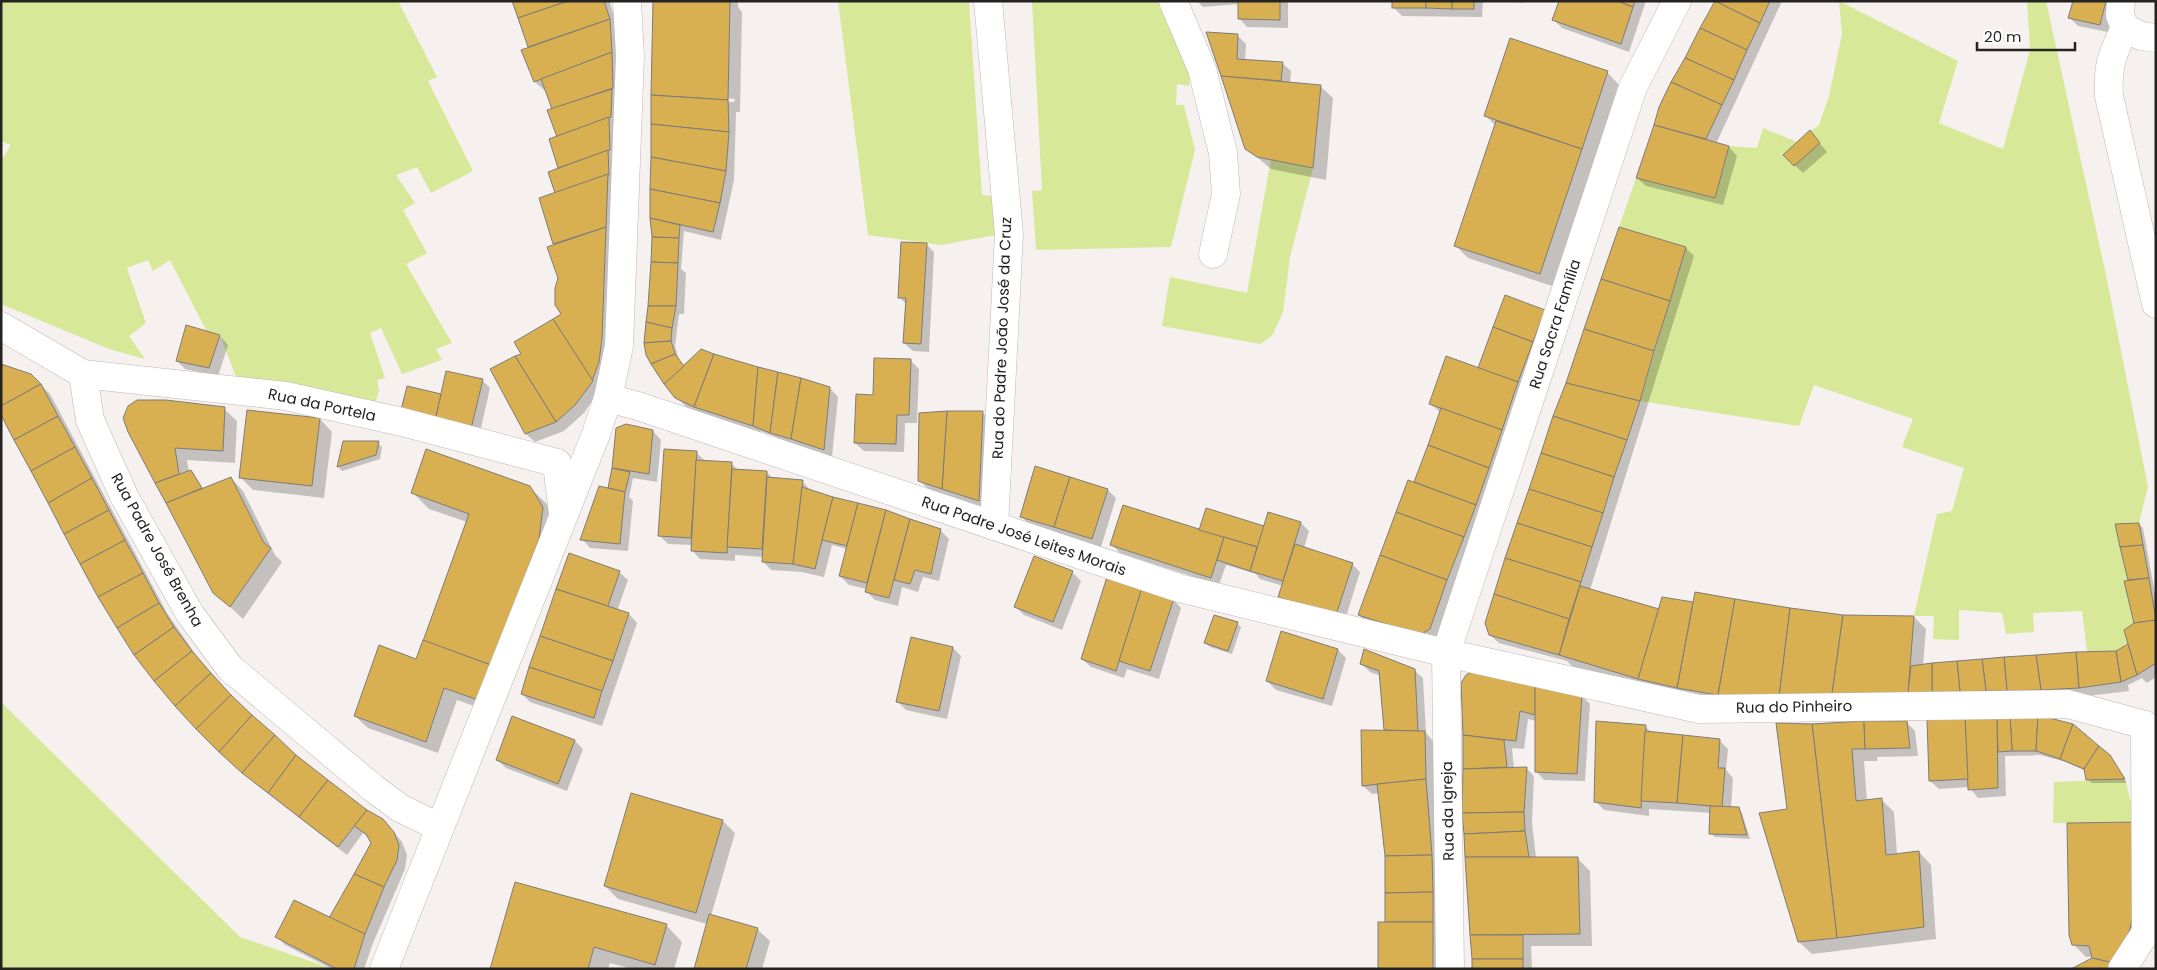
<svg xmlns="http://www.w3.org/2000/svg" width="2157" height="970" viewBox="0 0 2157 970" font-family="Poppins,sans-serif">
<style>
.green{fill:#d7e898}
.shadow{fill:#0003;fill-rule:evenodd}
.building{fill:#d8af51;stroke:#7e7c78}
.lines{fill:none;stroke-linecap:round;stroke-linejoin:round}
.street-casing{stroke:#bcb8b5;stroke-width:29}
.secondary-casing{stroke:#bcb8b5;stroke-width:29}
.street{stroke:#fff;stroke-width:28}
.secondary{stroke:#fff;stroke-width:28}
.labels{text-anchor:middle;stroke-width:5;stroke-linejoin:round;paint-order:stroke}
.street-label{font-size:15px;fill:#252322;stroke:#fff}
</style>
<rect width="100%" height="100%" fill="#f6f1ee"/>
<g class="green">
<polygon points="1,1 398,1 437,77 428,81 473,171 431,193 417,167 396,175 415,203 403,210 427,253 406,264 452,343 436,349 442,360 402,374 381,328 370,333 385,378 377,380 379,391 374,407 236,377 220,335 207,332 170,260 153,271 148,260 127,268 146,323 129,336 145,359 109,349 1,304 1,161 11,145 1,141"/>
<polygon points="838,1 969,1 982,195 994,196 996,235 941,245 868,235"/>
<polygon points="1032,1 1159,1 1190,75 1189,86 1177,84 1176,105 1184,105 1195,150 1171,247 1036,250 1032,191 1042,190"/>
<polygon points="1839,1 1958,61 1939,123 2003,149 2030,50 2027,1 2046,1 2106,275 2148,487 2139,523 2115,525 2128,580 2124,581 2134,623 2128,644 2116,651 2087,651 2082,611 2033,613 2034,632 2006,634 2002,613 1959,610 1959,640 1933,639 1934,616 1914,616 1937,514 1952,511 1964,468 1902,447 1913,419 1814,385 1799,426 1640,401 1686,247 1619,227 1636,178 1715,198 1729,146 1757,148 1763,128 1797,142 1819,125 1829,96 1842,34"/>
<polygon points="1271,159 1313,168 1290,257 1283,312 1272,336 1260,344 1162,326 1170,277 1247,293"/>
<polygon points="1,702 240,937 333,969 1,969"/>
<polygon points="2125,779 2136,822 2053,823 2054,782"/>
</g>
<g class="shadow">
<polygon points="514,1 612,1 610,3 618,29 618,241 601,388 584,413 564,431 535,442 526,434 522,354 563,314 556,245 540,199 556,194 560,169 551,140 558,137 554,109 546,89 544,90 535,82 523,50 529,48"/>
<path d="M654,1H738V7L742,12L740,112H736L734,180L721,240L684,231L681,269L686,273L684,314H679L675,346L679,360L684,367L830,388L838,397L832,457L780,441L776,437L761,431V434L703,415L685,406L657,374L647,354L645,333L650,306L652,262ZM663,94L735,99L734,102L663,97Z"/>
<polygon points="1197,1 1288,1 1288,28 1247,27 1239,18 1239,4 1203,7"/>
<polygon points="1393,1 1483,1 1482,17 1402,16 1393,7"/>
<polygon points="1503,1 1524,1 1524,3"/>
<polygon points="1560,1 1646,1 1629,52 1562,28 1554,20"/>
<polygon points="1716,1 1782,1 1716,144 1729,147 1737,156 1723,205 1646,186 1637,178 1660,108"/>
<polygon points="2075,1 2116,1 2108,32 2078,26 2070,18"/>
<polygon points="1237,35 1246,44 1245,61 1282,63 1291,71 1290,83 1320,86 1333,98 1326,180 1271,169 1246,148 1223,75"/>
<polygon points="1607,72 1619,85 1552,286 1468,258 1456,246 1496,126 1485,115"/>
<polygon points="1810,132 1827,152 1803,173 1784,155"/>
<polygon points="1620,228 1686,248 1694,256 1590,590 1659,611 1663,598 1694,603 1842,616 1914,617 1926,629 1923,666 2116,652 2130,644 2135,624 2130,581 2117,526 2139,524 2143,528 2156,599 2156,677 2147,683 2142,678 2128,685 2129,691 2088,696 1732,707 1573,667 1567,661 1499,643 1490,635"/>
<polygon points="926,244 934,252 929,352 913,351 904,343 907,305 899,297"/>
<polygon points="1544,311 1552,320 1438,638 1368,623 1359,615 1415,483 1441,413 1430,403 1479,369"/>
<polygon points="187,327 220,336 228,345 218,376 185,369 177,361"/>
<polygon points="911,361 919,369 917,423 905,423 904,452 864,451 855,443 874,396"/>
<polygon points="1,364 30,375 50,394 167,613 200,661 236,701 295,756 391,829 402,842 407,855 405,869 373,943 364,969 332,969 285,945 277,936 329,920 373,842 363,833 347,855 252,781 176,705 4,417 1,418"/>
<polygon points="482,380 490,388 479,437 442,396"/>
<polygon points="224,409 237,421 235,463 187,460 189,472 194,475 203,489 231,478 243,491 275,555 282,562 243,619 214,592 129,431"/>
<polygon points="982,412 991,421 987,508 928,489 919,480"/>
<polygon points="320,419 332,432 324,498 253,490 240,477"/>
<polygon points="617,429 653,431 661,440 657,482 633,478 629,497 633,501 628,551 590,548 582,539 612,490 610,488"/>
<polygon points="344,442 378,443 382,447 380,459 342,471 338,467"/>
<polygon points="696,452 705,461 732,464 739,471 767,472 773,479 803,482 811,491 940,530 949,539 939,581 923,577 918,592 902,587 898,606 875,600 866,591 867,589 849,585 840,576 847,549 832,545 824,577 802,572 771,570 763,561 763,557 735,555 735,561 700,559 692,550 692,545 668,544 659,535"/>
<polygon points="529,487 546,503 558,524 491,712 457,700 438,753 368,728 355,716 417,660 467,522 429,509 413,493"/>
<polygon points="1108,490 1116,498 1101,547 1030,525 1021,516"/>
<polygon points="1269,513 1301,523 1309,531 1304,548 1352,564 1360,572 1344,623 1288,605 1280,596 1283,586 1260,579 1256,574 1226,565 1219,585 1120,553 1112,545 1200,531 1265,528"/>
<polygon points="569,555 619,572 628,580 617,611 629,614 637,623 602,726 530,702 522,694"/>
<polygon points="1072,572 1081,581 1062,630 1024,615 1015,606"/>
<polygon points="1173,599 1181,608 1159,679 1127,669 1124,678 1091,667 1082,659"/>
<polygon points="1237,623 1241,627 1232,654 1210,647 1206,643"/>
<polygon points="953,648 961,656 947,719 906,710 898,702"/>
<polygon points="1338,650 1346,658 1332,706 1276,690 1267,681"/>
<polygon points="1361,663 1414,670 1423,678 1426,733 1433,741 1442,969 1378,969 1386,923 1386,856 1379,793 1372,794 1363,786 1362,731 1386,731 1381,676 1370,672"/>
<polygon points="1463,683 1581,695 1590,704 1585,781 1544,780 1536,771 1537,721 1528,719 1524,749 1512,748 1514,768 1526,768 1534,776 1532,822 1536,858 1577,858 1590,871 1592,946 1531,946 1532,969 1473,969 1466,857"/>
<polygon points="1997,717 2109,756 2127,783 2092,783 2087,779 2086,771 2066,762 2040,755 2005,756 2006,796 1978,798 1969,787 1939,789 1930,781"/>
<polygon points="1907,723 1915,731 1918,756 1877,757 1877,761 1864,761 1867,801 1882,800 1894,812 1897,855 1919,852 1931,865 1936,939 1812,954 1799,942 1788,810 1777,724"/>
<polygon points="1645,726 1652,733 1719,740 1728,749 1726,770 1733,778 1731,808 1738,809 1742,813 1750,839 1715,837 1710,833 1711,813 1649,809 1649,816 1604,810 1596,802"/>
<polygon points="575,741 583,749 567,791 506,768 497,760"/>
<polygon points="723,821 735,833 711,916 757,929 770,941 762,969 695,969 707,924 618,899 605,886"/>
<polygon points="2136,823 2141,945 2096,957 2086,957 2073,944"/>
<polygon points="666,925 682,942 674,969 632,969 610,963 608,969 492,969"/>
</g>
<g class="building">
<polygon points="512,1 568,1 518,18"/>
<polygon points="568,1 604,1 610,19 528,47 518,18"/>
<polygon points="653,1 730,1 728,100 651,95"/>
<polygon points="1238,1 1280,1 1280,20 1238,19"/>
<rect x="1392" y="1" width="34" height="7"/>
<polygon points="1426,1 1452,1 1452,9 1426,8"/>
<rect x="1452" y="1" width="22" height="8"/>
<polygon points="1559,1 1618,1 1633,7 1621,44 1552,20"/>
<polygon points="1618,1 1635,1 1633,7"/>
<polygon points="1715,1 1760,23 1747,50 1700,28"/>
<polygon points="1715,1 1770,1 1760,23"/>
<polygon points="2073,1 2106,1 2100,25 2068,18"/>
<polygon points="610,19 612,52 534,82 521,50"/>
<polygon points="1700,28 1747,50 1734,80 1685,58"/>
<polygon points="1206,32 1238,34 1237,59 1283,62 1281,81 1221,76"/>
<polygon points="1510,38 1608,71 1582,149 1484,116"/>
<polygon points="612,52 613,88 552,109 541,79"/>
<polygon points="1685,58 1734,80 1722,105 1671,82"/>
<polygon points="1221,76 1321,85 1313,168 1257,157 1245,149"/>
<polygon points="1671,82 1722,105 1706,139 1654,125 1659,107"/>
<polygon points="612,89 611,117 557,137 547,110"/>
<polygon points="651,95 728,100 729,132 651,124"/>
<polygon points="609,117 610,150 558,168 549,139"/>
<polygon points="1496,121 1582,149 1540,274 1454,246"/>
<polygon points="651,124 729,132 726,171 651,157"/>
<polygon points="1654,125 1729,146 1715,198 1636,178"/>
<polygon points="1810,130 1820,143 1794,166 1783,155"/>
<polygon points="608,150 609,175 555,193 548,172"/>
<polygon points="651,157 726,171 720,203 650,189"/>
<polygon points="608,174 606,227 553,244 539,198"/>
<polygon points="650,189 720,203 713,232 650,218"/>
<polygon points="650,218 680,225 679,238 652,237"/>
<polygon points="606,227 602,338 599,362 592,381 553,319 561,314 555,305 555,288 558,278 547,247"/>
<polygon points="1619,227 1686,247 1670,301 1601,279"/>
<polygon points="652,237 679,238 678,263 651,262"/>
<polygon points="901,242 927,243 921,344 903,343 906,298 898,298"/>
<polygon points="651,262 678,263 676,306 648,306"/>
<polygon points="1601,279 1670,301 1654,351 1584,329"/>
<polygon points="1505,295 1545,310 1533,342 1493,327"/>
<polygon points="648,306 676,306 672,328 646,322"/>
<polygon points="553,319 593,381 575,405 556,422 515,356 521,354 514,342"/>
<polygon points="646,322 672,328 671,341 644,343"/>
<polygon points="186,325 220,335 209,368 176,361"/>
<polygon points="1493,327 1533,342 1518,382 1478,368"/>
<polygon points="1584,329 1654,351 1640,401 1566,383"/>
<polygon points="671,341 675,354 651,364 646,355 644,343"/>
<polygon points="701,349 714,354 694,407 675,398 664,384"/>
<polygon points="675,354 684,366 664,384 651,364"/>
<polygon points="714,354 758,367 753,426 694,407"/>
<polygon points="515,356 556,422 525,434 490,369"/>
<polygon points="1446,356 1518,382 1502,430 1429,404"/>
<polygon points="874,358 911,359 909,415 897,415 896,444 854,443 856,394 873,395"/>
<polygon points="1,364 31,374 41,384 1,406"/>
<polygon points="758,367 778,372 770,433 753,426"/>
<polygon points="446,371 483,379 471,429 435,420"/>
<polygon points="778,372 801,378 791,439 770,433"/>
<polygon points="801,378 830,387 824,450 791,439"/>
<polygon points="1566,383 1640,401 1627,440 1553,416"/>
<polygon points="41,384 58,416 14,440 1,415 1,406"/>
<polygon points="407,386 441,394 435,420 401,410"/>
<polygon points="137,400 166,400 225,407 223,451 175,448 179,474 155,483 128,432 123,418 128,406"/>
<polygon points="1441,408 1502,430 1489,468 1428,445"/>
<polygon points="247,410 320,418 312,486 239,478"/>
<polygon points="947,411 983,411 979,501 942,489"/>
<polygon points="947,411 942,489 918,481 919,413"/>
<polygon points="58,416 75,447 31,471 14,440"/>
<polygon points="1553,416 1627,440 1614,477 1541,453"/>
<polygon points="626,424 653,430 649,474 612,468 616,428"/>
<polygon points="343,441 379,441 376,455 337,467"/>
<polygon points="1428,445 1489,468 1476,505 1414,482"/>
<polygon points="75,447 92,478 48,503 31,471"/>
<polygon points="426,449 530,486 543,507 539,539 491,665 423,641 469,514 411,493"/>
<polygon points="664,449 697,451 691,538 658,536"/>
<polygon points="1541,453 1614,477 1603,513 1529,489"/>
<polygon points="696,460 732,462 727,553 691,551"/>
<polygon points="1035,466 1070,477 1054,527 1020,517"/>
<polygon points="612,468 630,472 625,492 608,488"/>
<polygon points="732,469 767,471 762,549 727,547"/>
<polygon points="191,470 202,488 166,503 155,483"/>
<polygon points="231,477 264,543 271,548 230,607 213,593 166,503"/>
<polygon points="767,477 803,480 793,564 762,562"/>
<polygon points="1070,477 1108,489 1092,539 1054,527"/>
<polygon points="92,478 109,510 64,534 48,503"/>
<polygon points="1408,480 1476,505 1464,537 1396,512"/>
<polygon points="599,486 625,492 620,544 580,540"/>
<polygon points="802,487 833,497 815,569 793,564"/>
<polygon points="1529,489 1603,513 1592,547 1517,523"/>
<polygon points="833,497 858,503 847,546 822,540"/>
<polygon points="858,503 886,510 867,583 839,576"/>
<polygon points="1123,505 1224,537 1211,578 1110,545"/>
<polygon points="1206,508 1264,526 1258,547 1199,530"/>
<polygon points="109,510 125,540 80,564 64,534"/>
<polygon points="886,510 910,519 889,598 865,592"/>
<polygon points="1268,512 1301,522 1283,581 1250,571"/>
<polygon points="1396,512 1464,537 1447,580 1380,555"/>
<polygon points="910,519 941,529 931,574 915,570 910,584 894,580"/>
<polygon points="1517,523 1592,547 1581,582 1505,558"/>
<polygon points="2139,523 2143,545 2120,547 2115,524"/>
<polygon points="1224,537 1257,547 1250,571 1217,560"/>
<polygon points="125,540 143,573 98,597 80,564"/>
<polygon points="1295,544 1353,563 1336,615 1278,597"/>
<polygon points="2143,545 2149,578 2128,580 2120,547"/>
<polygon points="569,553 620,571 608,606 556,589"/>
<polygon points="1380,555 1447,580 1430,629 1420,635 1358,615"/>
<polygon points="1034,556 1073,571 1053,622 1014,607"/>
<polygon points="1505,558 1581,582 1569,619 1494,594"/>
<polygon points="143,573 159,603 117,628 98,597"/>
<polygon points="1107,577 1142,588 1116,671 1081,659"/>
<polygon points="2149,578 2156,620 2134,623 2124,581"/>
<polygon points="1580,586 1659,609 1638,679 1559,655"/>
<polygon points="1142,588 1174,598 1150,671 1119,661"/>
<polygon points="556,589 629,613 613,661 540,636"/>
<polygon points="1695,592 1735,599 1718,695 1677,688"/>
<polygon points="1494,594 1569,619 1559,655 1489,635 1485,623"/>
<polygon points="1662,597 1693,602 1677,688 1638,679"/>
<polygon points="1735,599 1790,608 1779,697 1718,695"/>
<polygon points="159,603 174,627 134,655 117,628"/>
<polygon points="1790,608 1843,615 1832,694 1779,697"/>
<polygon points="1214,615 1238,622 1228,651 1204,643"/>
<polygon points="1843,615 1914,616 1908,693 1832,694"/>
<polygon points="2156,620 2156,663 2137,675 2124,630 2134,623"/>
<polygon points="174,627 192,651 154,681 134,655"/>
<polygon points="1281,631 1338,649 1323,699 1266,681"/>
<polygon points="540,636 613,661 602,691 529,667"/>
<polygon points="911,637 953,647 939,711 896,702"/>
<polygon points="423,640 491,665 478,700 444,688 426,742 354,716 379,645 416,659"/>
<polygon points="2128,644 2137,675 2121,682 2116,651"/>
<polygon points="1364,649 1415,669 1418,731 1384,730 1379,671 1360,664"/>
<polygon points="192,651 211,673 175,706 154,681"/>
<polygon points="2116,651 2121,682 2079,688 2076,652"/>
<polygon points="2076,652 2079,688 2041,690 2036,655"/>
<polygon points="2036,655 2041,690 2007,691 2004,657"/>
<polygon points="2004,657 2007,691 1986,691 1982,659"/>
<polygon points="1982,659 1986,691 1960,692 1957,661"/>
<polygon points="1957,661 1960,692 1932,693 1932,663"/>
<polygon points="1932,663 1932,693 1908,693 1911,666"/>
<polygon points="529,667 602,691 594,718 521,694"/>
<polygon points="1472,672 1535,685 1535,715 1520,711 1516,741 1463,735 1461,683 1466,675"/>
<polygon points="211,673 231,695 196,729 175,706"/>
<polygon points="1535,685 1582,694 1577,774 1535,772"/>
<polygon points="231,695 252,715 219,752 196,729"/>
<polygon points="252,715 275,735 242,773 219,752"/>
<polygon points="2010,715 2038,715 2036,751 2012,751"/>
<polygon points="2010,715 2012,751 1998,752 1997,716"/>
<polygon points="2038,715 2073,724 2060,759 2036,751"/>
<polygon points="512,716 575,740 558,784 496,760"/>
<polygon points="1997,716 1998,788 1968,790 1965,717"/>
<polygon points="1965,717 1968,779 1929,781 1927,719"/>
<polygon points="1596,721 1646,725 1641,808 1594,802"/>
<polygon points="1864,721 1865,749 1852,749 1856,801 1882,798 1886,855 1919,851 1924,927 1837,938 1812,724"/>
<polygon points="1864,721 1907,721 1910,748 1865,749"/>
<polygon points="1776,723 1812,724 1837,938 1798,942 1759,813 1787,809"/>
<polygon points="2073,724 2099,746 2084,769 2060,759"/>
<polygon points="1361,730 1425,731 1426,779 1362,786"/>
<polygon points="1645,731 1683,735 1677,803 1641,801"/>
<polygon points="275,735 296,755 268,793 242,773"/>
<polygon points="1463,735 1504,740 1507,767 1463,769"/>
<polygon points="1683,735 1720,739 1718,768 1725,768 1722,807 1677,803"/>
<polygon points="2099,746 2110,755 2125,779 2086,780 2084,769"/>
<polygon points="296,755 328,780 299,817 268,793"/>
<polygon points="1527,767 1524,812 1462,813 1463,769"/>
<polygon points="1426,779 1432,855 1385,856 1377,784"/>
<polygon points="328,780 367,810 338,847 299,817"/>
<polygon points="631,793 723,820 696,913 604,886"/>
<polygon points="1710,806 1739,807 1747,835 1709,834"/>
<polygon points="367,810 383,819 394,832 399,845 397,860 384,887 354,874 371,843 366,834 354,826"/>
<polygon points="1524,812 1525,831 1464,834 1462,813"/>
<polygon points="2136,822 2135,909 2129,932 2114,963 2092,958 2089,946 2072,945 2069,935 2067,823"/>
<polygon points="1525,831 1529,857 1465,857 1464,834"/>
<polygon points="1432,855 1433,892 1385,893 1385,856"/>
<polygon points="1465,857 1578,857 1580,934 1470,935"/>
<polygon points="354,874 384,887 365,934 329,918"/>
<polygon points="515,882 667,924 655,965 594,947 588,969 490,969"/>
<polygon points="1433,892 1433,922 1385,922 1385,893"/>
<polygon points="294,900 365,934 354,969 337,969 275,937"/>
<polygon points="709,914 758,928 746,969 694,969"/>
<rect x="1378" y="922" width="55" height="47"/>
<polygon points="1470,935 1523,935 1523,959 1472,959"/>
<polygon points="2092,958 2114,963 2110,969 2071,969"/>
<rect x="1472" y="959" width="51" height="10"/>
</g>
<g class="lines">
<g class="street-casing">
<g id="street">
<polyline points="988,1 1009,234 994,526"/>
<polyline points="1173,1 1202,69 1223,153 1226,194 1213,254"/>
<polyline points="2121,1 2120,15 2125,28 2141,36 2156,38"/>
<path d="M2125,28C2112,54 2107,67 2109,96L2156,304"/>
<polyline points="1,326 83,374 286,396 402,422 557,463"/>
<polyline points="83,374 90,420 124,496 190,614 230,668 373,788 400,808 439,827"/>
<polyline points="608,398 638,406 1179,588 1446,653 1699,709 2068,704 2145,725"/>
<polyline points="557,463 563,514"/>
<polyline points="1450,969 1446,653 1633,87 1677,1"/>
<polyline points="2122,969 2146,932 2145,725"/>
</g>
</g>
<g class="secondary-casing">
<polyline id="secondary" points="384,969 596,434 608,398 619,346 630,56 627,1"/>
</g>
<use href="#street" class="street"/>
<use href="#secondary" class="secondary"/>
</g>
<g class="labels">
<g class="street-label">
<text transform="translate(1555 324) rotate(-72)" y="5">Rua Sacra Família</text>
<text transform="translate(1002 338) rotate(-88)" y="5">Rua do Padre João José da Cruz</text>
<text transform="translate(322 405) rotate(12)" y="5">Rua da Portela</text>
<text transform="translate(1024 536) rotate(19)" y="5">Rua Padre José Leites Morais</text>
<text transform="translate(157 550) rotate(61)" y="5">Rua Padre José Brenha</text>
<text transform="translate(1794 707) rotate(-1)" y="5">Rua do Pinheiro</text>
<text transform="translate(1448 811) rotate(-91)" y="5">Rua da Igreja</text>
</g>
</g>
<rect width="2157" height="970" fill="none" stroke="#252322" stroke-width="5"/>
<path d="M1977 42v8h98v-8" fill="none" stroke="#252322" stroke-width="2.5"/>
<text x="1984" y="42" font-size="15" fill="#252322" stroke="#ffffff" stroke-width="4" paint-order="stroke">20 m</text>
</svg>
